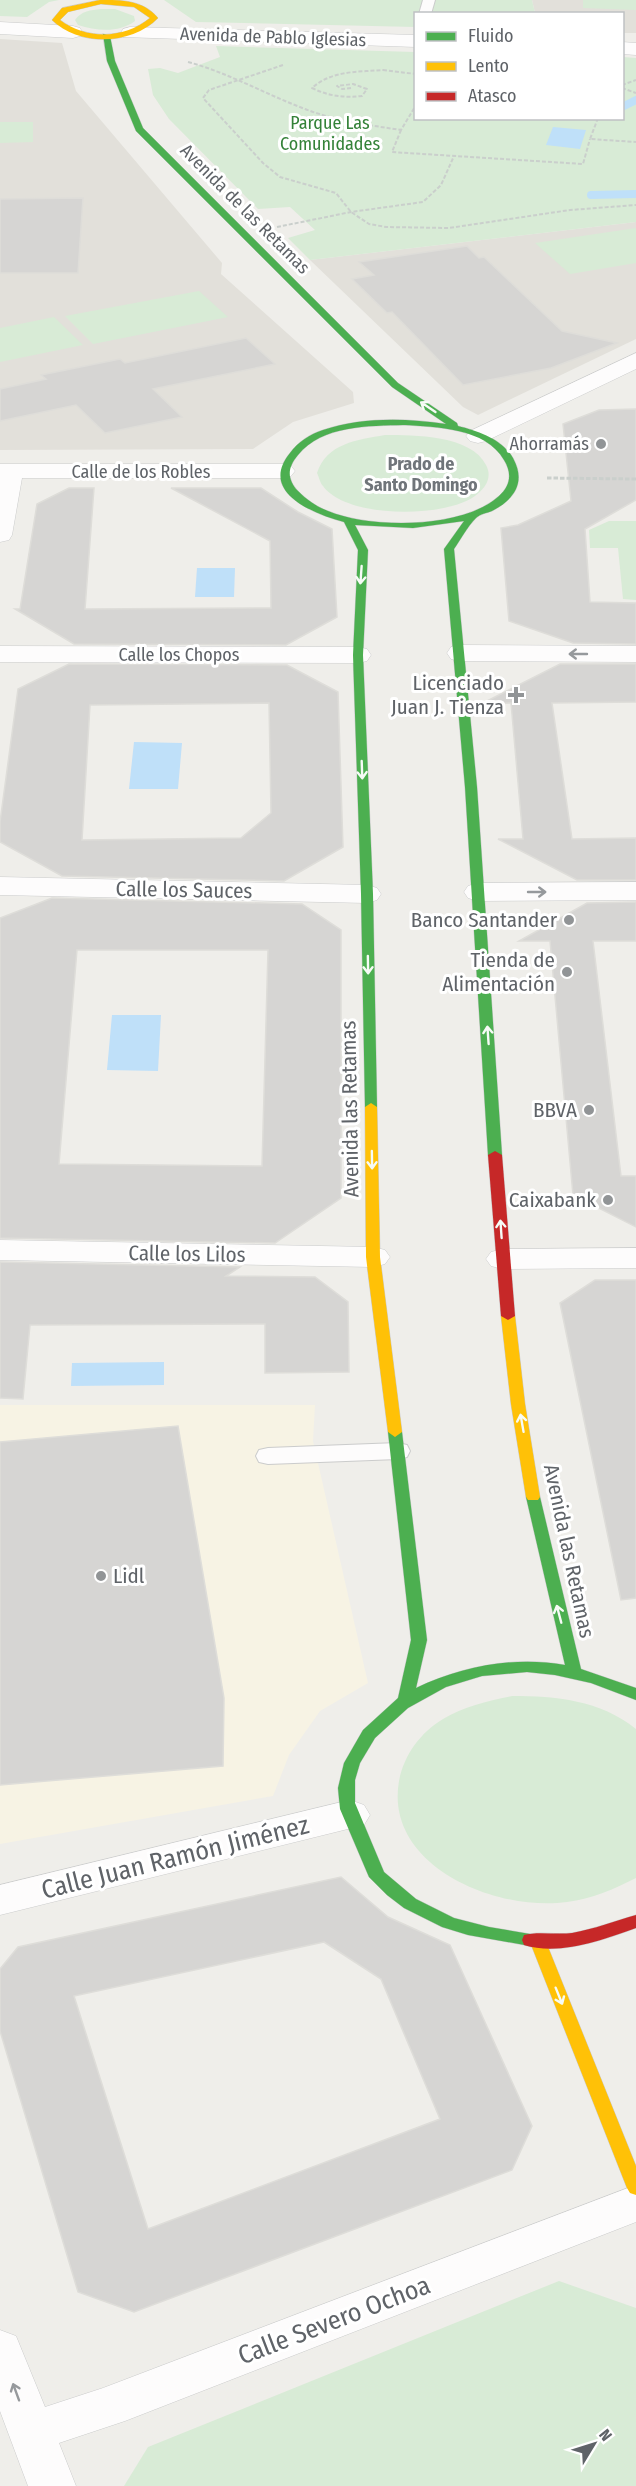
<svg xmlns="http://www.w3.org/2000/svg" width="636" height="2486" viewBox="0 0 636 2486" font-family="'Fira Sans Condensed',sans-serif">
<style>
.commercial{fill:#f7f3e4}
.education{fill:#e2e0da}
.green{fill:#d8ebd6}
.water{fill:#bfe0f9}
.lines{fill:none;stroke-linecap:round;stroke-linejoin:round}
.stream{stroke:#bfe0f9;stroke-width:8}
.building{fill:#d6d5d3;stroke:#deddd9;stroke-width:1.5;fill-rule:evenodd}
.lane-casing{stroke:#cbcccc;stroke-width:2}
.street-casing{stroke:#cbcccc;stroke-width:1}
.fast-casing{stroke:#cacacb;stroke-width:1}
.slow-casing{stroke:#cacacb;stroke-width:1}
.jam-casing{stroke:#cacacb;stroke-width:1}
.path-far1{stroke:#cacfcc;stroke-width:2;stroke-dasharray:4 2;stroke-linecap:butt}
.path{stroke:#cacfcc;stroke-width:3;stroke-dasharray:4.5 2;stroke-linecap:butt}
.lane{fill:#fdfcfc;fill-rule:evenodd}
.street{fill:#fdfcfc;fill-rule:evenodd}
.fast{fill:#4caf50;fill-rule:evenodd}
.slow{fill:#ffc107;fill-rule:evenodd}
.jam{fill:#c62828;fill-rule:evenodd}
.oneway{stroke:#f6fbf6}
.oneway2{stroke:#96999c}
.poi-dot{fill:#919496;stroke:#fff;stroke-width:2}
.labels{text-anchor:middle;stroke-width:6;stroke-linejoin:round;paint-order:stroke}
.far-street-label{font-size:18px;fill:#5f6368;stroke:#fff}
.far-park-label{font-size:18px;fill:#348238;stroke:#fff}
.far-poi-label{font-size:18px;fill:#5f6368;stroke:#fff;text-anchor:end}
.far-neighbourhood-label{font-size:18px;font-weight:bold;fill:#70757a;stroke:#fff}
.poi-label{font-size:21px;fill:#5f6368;stroke:#fff;text-anchor:end}
.street-label{font-size:21px;fill:#5f6368;stroke:#fff}
.near-street-label{font-size:26px;fill:#5f6368;stroke:#fff}
</style>
<rect width="100%" height="100%" fill="#efeeea"/>
<polygon class="commercial" points="0,1405 315,1405 313,1441 368,1683 320,1711 289,1755 273,1796 0,1844"/>
<g class="education">
<polygon points="532,0 636,0 636,33 623,33 622,14 535,13"/>
<polygon points="0,39 62,43 76,91 222,263 221,274 353,392 354,403 293,422 253,449 0,450"/>
<polygon points="636,222 636,339 478,415 463,407 310,260"/>
</g>
<g class="green">
<polygon points="0,0 59,0 49,2 27,17 0,16"/>
<polygon points="164,0 532,0 535,13 416,14 415,27 196,22"/>
<polygon points="583,0 636,0 636,10 583,8"/>
<path d="M101,9H115L134,16L135,21C119,33 97,31 78,25L75,20C81,11 91,10 101,9Z"/>
<polygon points="216,46 415,52 416,118 622,118 623,57 636,58 636,222 310,260 288,238 315,230 290,207 258,209 169,119 153,95 148,69 160,68 178,73 220,57"/>
<polygon points="0,122 33,122 33,142 0,143"/>
<polygon points="636,228 636,263 570,274 535,243"/>
<polygon points="199,291 228,317 93,344 65,316"/>
<polygon points="54,317 83,345 0,362 0,328"/>
<path d="M385,435C414,435 471,435 486,465C493,478 485,488 475,496C445,518 347,519 323,486C320,483 319,477 317,473C327,443 357,440 385,435Z"/>
<polygon points="609,521 636,521 636,600 623,599 618,548 590,548 589,530"/>
<path d="M512,1696C556,1696 600,1700 636,1729V1878C614,1889 592,1899 567,1902C497,1912 384,1866 399,1781C404,1755 420,1733 443,1719C464,1706 488,1701 512,1696Z"/>
<polygon points="559,2281 636,2308 636,2486 124,2486 148,2447"/>
</g>
<g class="water">
<polygon points="553,127 586,130 580,149 546,145"/>
<polygon points="197,568 235,568 234,597 195,597"/>
<polygon points="134,742 182,743 178,789 129,789"/>
<polygon points="112,1015 161,1015 158,1071 107,1070"/>
<polygon points="164,1362 164,1385 71,1386 72,1363"/>
</g>
<g class="lines">
<g class="stream">
<polyline points="622,107 636,100"/>
<polyline points="591,195 636,194"/>
</g>
</g>
<g class="building">
<polygon points="83,198 78,273 0,273 0,199"/>
<polygon points="467,246 479,258 484,257 562,331 617,343 551,368 463,385 392,312 387,313 352,279 374,275 359,262"/>
<polygon points="246,338 275,364 153,389 182,417 105,433 76,405 0,421 0,389 46,379 41,375 120,359 125,363"/>
<polygon points="636,409 636,500 585,529 590,602 636,603 636,644 573,643 509,621 501,528 518,525 571,501 563,424 599,410"/>
<polygon points="69,488 94,488 85,609 271,608 270,541 171,488 261,488 298,512 332,529 337,617 286,645 74,644 15,609 20,609 37,504"/>
<path d="M69,664L287,665L338,692L343,847L284,881L62,876L0,842V822L18,689ZM269,703L271,813L241,838L82,840L90,705Z"/>
<polygon points="560,664 636,664 636,702 552,703 572,839 636,838 636,880 577,880 498,839 523,839 511,703 481,704"/>
<path d="M52,898L302,904L341,930V1198L275,1243L0,1238V918ZM77,950H268L262,1166L59,1164Z"/>
<polygon points="636,902 636,941 593,941 621,1176 636,1176 636,1227 573,1195 550,941 519,941 587,903"/>
<polygon points="0,1262 240,1267 226,1276 315,1277 348,1302 349,1372 265,1373 265,1324 30,1325 23,1399 0,1398"/>
<polygon points="595,1280 636,1280 636,1598 621,1600 560,1303"/>
<polygon points="178,1426 224,1698 223,1766 0,1785 0,1442"/>
<path d="M341,1877L388,1917L450,1945L532,2126L512,2170L134,2312L78,2292L0,2031V1969L18,1947ZM324,1942L381,1979L440,2119L148,2229L74,1996Z"/>
</g>
<g class="lines">
<g class="lane-casing">
<g id="lane">
<polygon points="423,0 435,0 431,14 419,14"/>
<polygon points="398,1443 407,1445 410,1451 407,1457 398,1459 268,1464 259,1462 256,1456 259,1450 268,1448"/>
</g>
</g>
<g class="street-casing">
<g id="street">
<polygon points="0,22 73,26 80,28 82,32 80,36 73,38 0,34"/>
<polygon points="130,27 416,35 416,47 123,37 121,33 123,29"/>
<polygon points="622,42 636,43 636,55 622,54"/>
<polygon points="636,353 636,369 486,441 478,443 470,441 466,436 470,431"/>
<polygon points="0,464 283,464 291,466 295,471 291,476 283,478 22,478 12,535 9,540 0,542"/>
<polygon points="460,645 636,646 636,662 460,661 451,659 447,653 451,647"/>
<polygon points="0,646 358,647 367,649 371,655 367,661 358,663 0,662"/>
<polygon points="0,877 367,885 377,888 381,894 377,900 367,903 0,895"/>
<polygon points="636,882 636,900 478,901 468,898 464,892 468,886 478,883"/>
<polygon points="0,1240 373,1247 385,1250 390,1257 385,1264 373,1267 0,1260"/>
<polygon points="636,1248 636,1268 503,1269 491,1266 486,1259 491,1252 503,1249"/>
<polygon points="350,1800 364,1805 370,1815 364,1825 0,1915 0,1885"/>
<polygon points="636,2185 636,2222 125,2421 59,2443 76,2486 28,2486 0,2411 0,2330 16,2336 45,2407 103,2388"/>
</g>
</g>
<g class="fast-casing">
<g id="fast">
<path d="M103,34L110,36L115,61L143,128L398,383L457,423L458,426C478,431 502,439 513,458C526,482 515,499 492,511C487,513 480,514 476,518C467,527 461,539 454,549L477,787L502,1155L500,1158H490L488,1155L465,787L444,549L464,521L413,528L355,525L368,550L363,655L373,894L377,1107L371,1111L365,1107L361,894L353,655L358,550L344,522C314,514 258,492 290,453C298,442 310,434 323,430C362,417 405,418 446,424L392,387L136,131L107,61ZM404,425C436,427 486,428 504,460C512,473 511,485 499,496C463,529 371,529 328,511C317,507 307,500 298,491C287,479 287,468 298,455C322,425 369,426 404,425Z"/>
<path d="M395,1427L402,1432L427,1640L416,1688C463,1666 514,1656 565,1665L526,1497L528,1494H538L540,1497L581,1669L636,1688V1700L591,1683L555,1675L527,1672L482,1676L446,1687L408,1708L375,1738L360,1763L355,1780V1803L384,1872L416,1899L454,1918L489,1927L536,1935L538,1940L536,1945L530,1946L468,1935L442,1927L404,1908L387,1895L369,1877L340,1809L338,1788L344,1763L363,1730L398,1698L411,1640L388,1432Z"/>
</g>
</g>
<g class="slow-casing">
<g id="slow">
<path d="M100,0C122,0 143,0 158,18C132,45 79,47 52,20L62,8ZM101,4L134,7L150,18C124,39 87,40 60,20L68,12Z"/>
<polygon points="371,1103 377,1107 380,1257 402,1432 395,1437 388,1432 366,1257 365,1107"/>
<polygon points="508,1312 515,1316 525,1404 540,1497 538,1500 528,1500 526,1497 511,1404 501,1316"/>
<polygon points="538,1936 544,1937 546,1942 636,2166 636,2195 630,2193 627,2188 530,1942 532,1937"/>
</g>
</g>
<g class="jam-casing">
<g id="jam">
<polygon points="495,1151 502,1155 515,1316 508,1320 501,1316 488,1155"/>
<path d="M636,1915V1928C603,1940 559,1956 524,1945L522,1940L524,1935C538,1931 556,1935 572,1933C594,1929 615,1921 636,1915Z"/>
</g>
</g>
<g class="path-far1">
<path d="M188,62C229,73 265,94 305,109C336,121 369,125 401,130L416,105"/>
<polyline points="283,65 209,90 203,98 263,163 280,177 336,193 351,212 369,224 386,227 449,228 570,210 636,205"/>
<polyline points="383,70 416,74"/>
<polyline points="622,85 636,80"/>
<path d="M351,88L342,89L337,86L353,84L367,89L362,96C344,98 328,96 312,88C332,70 359,72 384,70"/>
<polyline points="622,88 636,93"/>
<polyline points="598,118 590,139 636,142"/>
<polyline points="401,130 392,152 583,164 590,139"/>
<polyline points="277,227 351,212 423,202 441,185 454,156"/>
</g>
<polyline class="path" points="547,478 636,479"/>
<use href="#lane" class="lane"/>
<use href="#street" class="street"/>
<use href="#fast" class="fast"/>
<use href="#slow" class="slow"/>
<use href="#jam" class="jam"/>
</g>
<defs><path id="oneway-shaft" d="M-6 0H5M1.5-3L5.5 0L1.5 3" fill="none" stroke-width="1.6" stroke-linecap="round" stroke-linejoin="round" transform="scale(1.5)"/></defs>
<g class="oneway">
<use href="#oneway-shaft" transform="translate(428 407) rotate(-146)"/>
<use href="#oneway-shaft" transform="translate(361 575) rotate(94)"/>
<use href="#oneway-shaft" transform="translate(362 770) rotate(88)"/>
<use href="#oneway-shaft" transform="translate(368 965) rotate(89)"/>
<use href="#oneway-shaft" transform="translate(488 1035) rotate(-94)"/>
<use href="#oneway-shaft" transform="translate(372 1160) rotate(89)"/>
<use href="#oneway-shaft" transform="translate(501 1229) rotate(-94)"/>
<use href="#oneway-shaft" transform="translate(522 1423) rotate(-100)"/>
<use href="#oneway-shaft" transform="translate(559 1614) rotate(-105)"/>
<use href="#oneway-shaft" transform="translate(559 1996) rotate(68)"/>
</g>
<g class="oneway2">
<use href="#oneway-shaft" transform="translate(578 654) rotate(-180)"/>
<use href="#oneway-shaft" transform="translate(537 892)"/>
<use href="#oneway-shaft" transform="translate(16 2392) rotate(-110)"/>
</g>
<g class="poi-dot">
<circle cx="601" cy="444" r="6"/>
<path d="M513 686h6v6h6v6h-6v6h-6v-6h-6v-6h6z"/>
<circle cx="569" cy="920" r="6"/>
<circle cx="567" cy="972" r="6"/>
<circle cx="589" cy="1110" r="6"/>
<circle cx="608" cy="1200" r="6"/>
<circle cx="101" cy="1576" r="6"/>
</g>
<g class="labels">
<g class="far-street-label">
<text transform="translate(273 37) rotate(2)" y="6">Avenida de Pablo Iglesias</text>
<text transform="translate(245 209) rotate(45)" y="6">Avenida de las Retamas</text>
<text x="141" y="478">Calle de los Robles</text>
<text x="179" y="661">Calle los Chopos</text>
</g>
<g class="far-park-label">
<text x="330" y="129">Parque Las<tspan x="330" dy="21">Comunidades</tspan></text>
</g>
<g class="far-poi-label">
<text x="589" y="450">Ahorramás</text>
</g>
<g class="far-neighbourhood-label">
<text x="421" y="470">Prado de<tspan x="421" dy="21">Santo Domingo</tspan></text>
</g>
<g class="poi-label">
<text x="504" y="690">Licenciado<tspan x="504" dy="24">Juan J. Tienza</tspan></text>
<text x="557" y="927">Banco Santander</text>
<text x="555" y="967">Tienda de<tspan x="555" dy="24">Alimentación</tspan></text>
<text x="577" y="1117">BBVA</text>
<text x="596" y="1207">Caixabank</text>
<text x="113" y="1583" text-anchor="start">Lidl</text>
</g>
<g class="street-label">
<text transform="translate(184 890) rotate(1)" y="7">Calle los Sauces</text>
<text transform="translate(350 1109) rotate(-91)" y="7">Avenida las Retamas</text>
<text transform="translate(187 1254) rotate(1)" y="7">Calle los Lilos</text>
<text transform="translate(569 1551) rotate(78)" y="7">Avenida las Retamas</text>
</g>
<g class="near-street-label">
<text transform="translate(175 1857) rotate(-14)" y="9">Calle Juan Ramón Jiménez</text>
<text transform="translate(334 2320) rotate(-21)" y="9">Calle Severo Ochoa</text>
</g>
</g>
<rect x="414" y="12" width="210" height="108" fill="#ffffff" stroke="#bfc1c3" stroke-width="1.5"/>
<rect x="426" y="32" width="30" height="9" fill="#4caf50" stroke="#bfc1c3" stroke-width="1.5"/>
<text x="468" y="42" font-size="18" fill="#5f6368">Fluido</text>
<rect x="426" y="62" width="30" height="9" fill="#ffc107" stroke="#bfc1c3" stroke-width="1.5"/>
<text x="468" y="72" font-size="18" fill="#5f6368">Lento</text>
<rect x="426" y="92" width="30" height="9" fill="#c62828" stroke="#bfc1c3" stroke-width="1.5"/>
<text x="468" y="102" font-size="18" fill="#5f6368">Atasco</text>
<g transform="translate(594 2444) rotate(52)" stroke="#ffffff" stroke-width="4.5" paint-order="stroke">
<path d="M0-4.5L10 22L0 15L-10 22Z" fill="#5f6368"/>
<text y="-9" font-size="16" font-weight="bold" text-anchor="middle" fill="#5f6368">N</text>
</g>
</svg>
